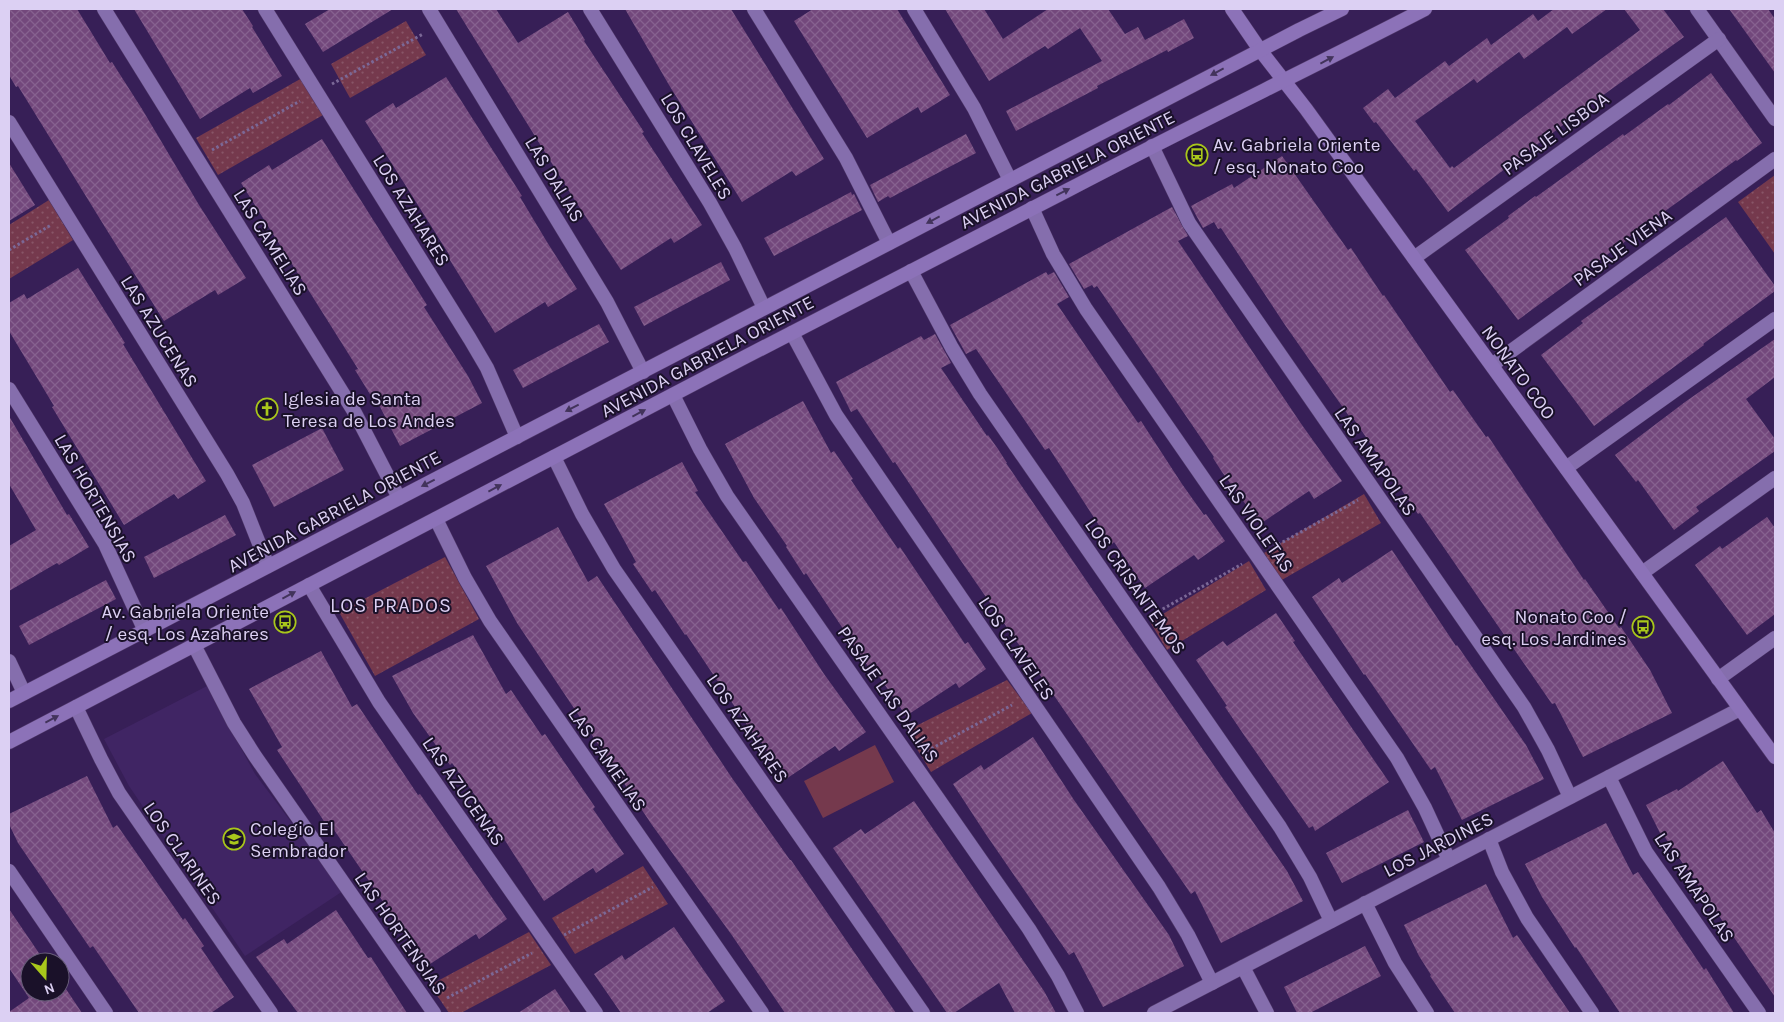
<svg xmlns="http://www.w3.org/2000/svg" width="1784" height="1022" viewBox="0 0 1784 1022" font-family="Karla,sans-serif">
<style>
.built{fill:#402564}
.green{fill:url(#green-dots)}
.pitch{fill:#75394d}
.building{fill:url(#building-cross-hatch)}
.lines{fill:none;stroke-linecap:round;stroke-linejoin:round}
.minor-casing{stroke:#50396a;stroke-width:15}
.secondary-casing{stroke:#50396a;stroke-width:15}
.path{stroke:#7b6897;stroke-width:3;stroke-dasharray:2.5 2.5;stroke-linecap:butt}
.minor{stroke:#856ead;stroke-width:14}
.secondary{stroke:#8c72b8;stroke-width:14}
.oneway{fill:#42335b}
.labels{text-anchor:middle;stroke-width:4;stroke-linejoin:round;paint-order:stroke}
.street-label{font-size:19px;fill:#dcd0f3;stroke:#1a1129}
.poi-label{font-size:19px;fill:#dcd0f3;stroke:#1a1129;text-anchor:start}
.neighbourhood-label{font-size:20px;letter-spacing:1px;fill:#dcd0f3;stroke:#1a1129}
</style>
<defs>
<pattern id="green-dots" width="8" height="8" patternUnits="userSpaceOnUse" patternTransform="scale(1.25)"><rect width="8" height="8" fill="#75394d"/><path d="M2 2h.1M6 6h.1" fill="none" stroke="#885567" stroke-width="1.8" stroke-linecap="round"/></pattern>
<pattern id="building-cross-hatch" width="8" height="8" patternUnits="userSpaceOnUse" patternTransform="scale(1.25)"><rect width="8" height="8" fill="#73487c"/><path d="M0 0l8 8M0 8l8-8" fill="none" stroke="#86618f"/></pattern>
</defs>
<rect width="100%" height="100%" fill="#371f57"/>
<polygon class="built" points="207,686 255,774 343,891 245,956 129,786 104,739"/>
<g class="green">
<polygon points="406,21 426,55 350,98 331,64"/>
<polygon points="302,78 323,115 218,175 196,138"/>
<polygon points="1775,175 1775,254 1738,202"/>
<polygon points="49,200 73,240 9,279 9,225"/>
<polygon points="1364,494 1381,523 1280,581 1264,553"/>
<polygon points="445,557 479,619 375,676 339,612"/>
<polygon points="1249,561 1266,590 1167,650 1150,622"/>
<polygon points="1007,680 1032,713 931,772 906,731"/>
<polygon points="643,866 668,904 575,954 552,918"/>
<polygon points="529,932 551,965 461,1013 449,1013 430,985"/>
</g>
<polygon class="pitch" points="875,745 894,782 823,818 804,781"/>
<g class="building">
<polygon points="9,9 77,9 110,63 112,62 142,109 199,205 246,278 218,295 215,290 164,321 108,232 18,86 16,87 9,75"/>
<polygon points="134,9 242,9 253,26 252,27 282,76 253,93 250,88 200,119"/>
<polygon points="330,9 393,9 323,52 305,24"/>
<polygon points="456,9 496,9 518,43 568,12 585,40 584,41 644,132 642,133 702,225 674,243 671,238 621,270 574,199"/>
<polygon points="625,9 731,9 824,159 796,176 792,171 742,202 669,85"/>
<polygon points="813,9 897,9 950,95 921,113 918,107 867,138 794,21"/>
<polygon points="945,9 984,9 1003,39 1048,9 1108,9 1125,34 1138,27 1145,40 1184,19 1194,38 1168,52 1167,50 1097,86 1098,88 1016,131 1006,111 1102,61 1080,28 1048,49 1045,46 989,81"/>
<polygon points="1554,9 1607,9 1572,34 1567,27 1524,59 1519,52 1477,83 1474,79 1415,121 1450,168 1452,166 1454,168 1640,30 1624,9 1663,9 1684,37 1595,101 1448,212 1416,169 1414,171 1376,122 1374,123 1363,108 1388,89 1395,98 1445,61 1449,66 1487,38 1491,45 1533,14 1538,21"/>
<polygon points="1729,9 1768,9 1775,19 1775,73"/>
<polygon points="1711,73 1762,143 1737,161 1736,160 1629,237 1630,238 1518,320 1465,250 1509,218 1508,216 1535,196 1536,197 1623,134 1624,136 1668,104 1669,105"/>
<polygon points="446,77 522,196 520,197 547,242 577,289 548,307 545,302 495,333 448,257 450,256 365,121 393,103 396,108"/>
<polygon points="966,134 976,153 890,198 888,196 878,202 870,185"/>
<polygon points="322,139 427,305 424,307 468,376 482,403 400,446 375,397 373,399 355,370 358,369 241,183 269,165 272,170"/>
<polygon points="1282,156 1348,250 1351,248 1383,296 1384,295 1450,392 1453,390 1486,437 1488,436 1584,580 1585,579 1619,628 1621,627 1650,670 1672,713 1583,757 1555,703 1552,704 1420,513 1418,514 1353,418 1351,419 1285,325 1221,228 1218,229 1214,222 1203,228 1191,206 1232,184 1234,188"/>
<polygon points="9,163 35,205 9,221"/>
<polygon points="851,192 852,195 854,194 862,210 774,256 764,238"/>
<polygon points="1172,207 1188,236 1178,241 1302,425 1342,481 1314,499 1309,491 1260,524 1222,472 1213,458 1214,457 1097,286 1094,288 1092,285 1084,289 1069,264"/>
<polygon points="1726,217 1775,286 1775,291 1703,344 1704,345 1594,426 1541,355 1583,323 1581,321"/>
<polygon points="721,262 730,280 644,326 634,307"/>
<polygon points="78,268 125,343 123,344 206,481 178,499 174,494 124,525 52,407 54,406 9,331 9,303 24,294 27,299"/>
<polygon points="1046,272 1048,275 1054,272 1069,297 1057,304 1138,423 1141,421 1182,484 1204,515 1206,514 1225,541 1198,560 1194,555 1145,588 1114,542 1112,544 1102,530 1049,448 1045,450 976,349 966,354 950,325"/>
<polygon points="599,324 609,342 523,388 513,370"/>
<polygon points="935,334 951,363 941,368 987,436 988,435 998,449 1007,463 1006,463 1120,630 1287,871 1303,901 1221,943 1195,891 1191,894 959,558 895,462 893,463 857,409 851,412 836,382 921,336 924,340"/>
<polygon points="1775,339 1775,377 1746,399 1775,439 1775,451 1696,507 1699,511 1674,530 1638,480 1636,482 1615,455 1685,402"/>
<polygon points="803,401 831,453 834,451 853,479 851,480 898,549 900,547 965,644 968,642 986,669 959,688 956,683 906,716 874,669 871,671 806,573 804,575 786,547 787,546 754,498 725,444"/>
<polygon points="9,416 67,515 69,514 89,547 59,565 57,563 9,591 9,546 36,530 9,484"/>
<polygon points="322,428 344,470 274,507 252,465"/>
<polygon points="682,462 698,491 695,492 743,562 746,561 779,610 781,608 824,674 866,732 839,751 835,746 786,779 755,733 753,734 686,634 685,635 655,590 652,592 633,564 636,562 604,504"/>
<polygon points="225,515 236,535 154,578 144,557"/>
<polygon points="1767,517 1775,528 1775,614 1747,635 1695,565 1720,546 1722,549"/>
<polygon points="558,527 588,582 597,576 732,778 790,860 791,860 896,1013 785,1013 731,934 652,825 517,623 486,566"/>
<polygon points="1392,550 1456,646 1457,645 1526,745 1544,779 1462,820 1435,767 1431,770 1365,674 1364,675 1312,597 1339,578 1342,583"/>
<polygon points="106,580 116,599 29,645 19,626"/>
<polygon points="1276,613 1295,641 1293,642 1389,782 1315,831 1313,826 1309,828 1244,735 1225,707 1227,706 1196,660 1223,641 1227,646"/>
<polygon points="473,635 506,694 511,690 542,736 545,734 595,807 593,809 624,854 596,873 593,868 544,901 484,808 452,763 450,765 413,713 392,676"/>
<polygon points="321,651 352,707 357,704 418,795 420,794 507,919 479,939 476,934 427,966 330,824 327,826 316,809 277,750 282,747 249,689"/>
<polygon points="1033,737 1074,800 1169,935 1184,966 1103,1007 1074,952 1069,955 985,833 953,784 981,765 984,770"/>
<polygon points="1723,761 1757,813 1761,810 1775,833 1775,997 1664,836 1662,837 1646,805 1677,789 1678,791"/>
<polygon points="87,776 113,828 117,825 183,920 185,918 204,946 201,948 234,997 211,1013 139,1013 93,946 90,948 18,843 9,824 9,814"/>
<polygon points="914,801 1044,991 1056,1013 1015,1013 999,983 954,1013 947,1013 833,848 861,829 865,834"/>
<polygon points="1408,810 1424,842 1342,883 1326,853"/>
<polygon points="1606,823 1633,875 1638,872 1704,970 1706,968 1734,1013 1620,1013 1576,947 1575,948 1542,897 1525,864"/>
<polygon points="1486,884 1513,938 1517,935 1570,1013 1455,1013 1430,976 1431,975 1419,956 1404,925"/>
<polygon points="9,909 45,962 30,962 30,992 60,992 60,984 62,983 82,1013 9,1013 9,1012 29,998 9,968"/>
<polygon points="336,910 368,958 371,957 407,1013 298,1013 256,957 284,939 287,944"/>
<polygon points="674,927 725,1001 707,1013 621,1013 594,974 622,955 625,960"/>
<polygon points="1365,946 1381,976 1310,1013 1297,1013 1284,987"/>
<polygon points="555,989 571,1013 518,1013"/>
</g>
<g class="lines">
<g class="minor-casing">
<g id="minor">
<polyline points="104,9 355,413 399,498"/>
<polyline points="265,9 470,339 487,368 517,437"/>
<polyline points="429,9 607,302 643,372"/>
<polyline points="590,9 710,203 735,248 764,308"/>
<polyline points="754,9 846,158 889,243"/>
<polyline points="914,9 974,108 1010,180"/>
<polyline points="1697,9 1775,119"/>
<polyline points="9,122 227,474 243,503 268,566"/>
<polyline points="1152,146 1189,223 1524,707 1548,750 1570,797"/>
<polyline points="1032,208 1053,254 1086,309 1397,758 1425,808 1449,860"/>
<polyline points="1414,258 1719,39"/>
<polyline points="911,271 952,348 980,394 1280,827 1310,877 1331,921"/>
<polyline points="792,333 836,415 1159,887 1188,935 1212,983"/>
<polyline points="1492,365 1775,159"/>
<polyline points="9,389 105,544 145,631"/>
<polyline points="673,395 700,449 727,496 1029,929 1058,976 1077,1013"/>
<polyline points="554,457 582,514 614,569 923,1013"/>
<polyline points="1566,468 1775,319"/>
<polyline points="436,519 465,578 490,621 762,1013"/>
<polyline points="1642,573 1775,478"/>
<polyline points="309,585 379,702 596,1013"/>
<polyline points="194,645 234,723 255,756 434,1013"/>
<polyline points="9,661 24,693"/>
<polyline points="1718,679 1775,638"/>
<polyline points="76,707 101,759 119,793 271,1013"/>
<polyline points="1609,777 1646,852 1759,1013"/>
<polyline points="1489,839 1502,872 1527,918 1592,1013"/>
<polyline points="9,871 106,1013"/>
<polyline points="1365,903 1395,963 1427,1013"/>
<polyline points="1243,967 1267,1013"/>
<polyline points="1154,1013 1740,709"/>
</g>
</g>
<g class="secondary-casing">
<g id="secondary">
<polyline points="1232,9 1260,50 1306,109 1775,757"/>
<polyline points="9,701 1299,30 1342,9"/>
<path d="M9,742C362,557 714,372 1068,190C1186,128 1307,70 1425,9"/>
</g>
</g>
<g class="path">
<polyline points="332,84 423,34"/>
<polyline points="212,150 300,101"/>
<polyline points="9,250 51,225"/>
<polyline points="1274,547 1358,500"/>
<polyline points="1154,614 1242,564"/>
<polyline points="927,751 1012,705"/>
<polyline points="564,935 653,887"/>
<polyline points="447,998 532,953"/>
</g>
<use href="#minor" class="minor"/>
<use href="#secondary" class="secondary"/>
</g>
<defs><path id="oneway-solid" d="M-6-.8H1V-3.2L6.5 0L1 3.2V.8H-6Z" transform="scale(1.25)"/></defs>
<g class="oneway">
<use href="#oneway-solid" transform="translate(1327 60) rotate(-28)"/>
<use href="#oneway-solid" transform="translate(1217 72) rotate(152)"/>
<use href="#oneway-solid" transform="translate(1063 192) rotate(-27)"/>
<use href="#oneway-solid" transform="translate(933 220) rotate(152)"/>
<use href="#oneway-solid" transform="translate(572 408) rotate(153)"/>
<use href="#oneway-solid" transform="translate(639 413) rotate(-28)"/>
<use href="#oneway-solid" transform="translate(428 483) rotate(153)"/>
<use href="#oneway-solid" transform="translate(495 488) rotate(-28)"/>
<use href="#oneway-solid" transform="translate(289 595) rotate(-28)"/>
<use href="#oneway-solid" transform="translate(52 719) rotate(-28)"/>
</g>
<defs>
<g id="bus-ring" transform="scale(1.125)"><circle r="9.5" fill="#1a1129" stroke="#a9c71b" stroke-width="1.5"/><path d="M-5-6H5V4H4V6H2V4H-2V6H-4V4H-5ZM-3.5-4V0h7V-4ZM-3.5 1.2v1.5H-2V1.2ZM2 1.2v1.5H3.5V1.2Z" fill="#a9c71b"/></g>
<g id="church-ring" transform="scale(1.125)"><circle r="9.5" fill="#1a1129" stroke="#a9c71b" stroke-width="1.5"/><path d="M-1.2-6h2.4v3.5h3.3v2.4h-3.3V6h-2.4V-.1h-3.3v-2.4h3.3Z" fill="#a9c71b"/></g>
<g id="school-ring" transform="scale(1.125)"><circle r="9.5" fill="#1a1129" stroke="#a9c71b" stroke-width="1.5"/><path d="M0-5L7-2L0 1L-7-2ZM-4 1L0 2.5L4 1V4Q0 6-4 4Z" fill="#a9c71b"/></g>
</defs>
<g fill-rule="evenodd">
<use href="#bus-ring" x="1197" y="155"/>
<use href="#church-ring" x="267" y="409"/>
<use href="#bus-ring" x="285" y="622"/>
<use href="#bus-ring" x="1643" y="627"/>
<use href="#school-ring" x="234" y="839"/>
</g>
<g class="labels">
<g class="street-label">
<text transform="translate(1555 133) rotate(-36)" y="7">PASAJE LISBOA</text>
<text transform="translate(697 146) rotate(59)" y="7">LOS CLAVELES</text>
<text transform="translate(1067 169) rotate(-27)" y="7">AVENIDA GABRIELA ORIENTE</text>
<text transform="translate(555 179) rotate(59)" y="7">LAS DALIAS</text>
<text transform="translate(412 210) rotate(58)" y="7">LOS AZAHARES</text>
<text transform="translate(271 242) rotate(58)" y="7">LAS CAMELIAS</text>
<text transform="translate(1622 247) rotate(-36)" y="7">PASAJE VIENA</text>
<text transform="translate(160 331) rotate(58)" y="7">LAS AZUCENAS</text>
<text transform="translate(707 356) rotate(-28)" y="7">AVENIDA GABRIELA ORIENTE</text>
<text transform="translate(1519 372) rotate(54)" y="7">NONATO COO</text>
<text transform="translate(1376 461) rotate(55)" y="7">LAS AMAPOLAS</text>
<text transform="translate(96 498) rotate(60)" y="7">LAS HORTENSIAS</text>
<text transform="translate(334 511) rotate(-28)" y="7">AVENIDA GABRIELA ORIENTE</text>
<text transform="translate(1257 523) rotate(55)" y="7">LAS VIOLETAS</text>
<text transform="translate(1136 586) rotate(55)" y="7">LOS CRISANTEMOS</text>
<text transform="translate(1017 648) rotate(56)" y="7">LOS CLAVELES</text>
<text transform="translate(889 694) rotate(55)" y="7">PASAJE LAS DALIAS</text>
<text transform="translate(748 728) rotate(55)" y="7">LOS AZAHARES</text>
<text transform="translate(608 759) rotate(55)" y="7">LAS CAMELIAS</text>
<text transform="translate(464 791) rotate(55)" y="7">LAS AZUCENAS</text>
<text transform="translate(1438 844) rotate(-27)" y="7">LOS JARDINES</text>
<text transform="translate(183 853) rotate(55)" y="7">LOS CLARINES</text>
<text transform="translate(1695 887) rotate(56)" y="7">LAS AMAPOLAS</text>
<text transform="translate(401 933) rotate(55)" y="7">LAS HORTENSIAS</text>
</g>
<g class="poi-label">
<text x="1213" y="151">Av. Gabriela Oriente<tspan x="1213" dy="22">/ esq. Nonato Coo</tspan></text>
<text x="283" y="405">Iglesia de Santa<tspan x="283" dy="22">Teresa de Los Andes</tspan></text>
<text x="269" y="618" text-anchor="end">Av. Gabriela Oriente<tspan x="269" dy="22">/ esq. Los Azahares</tspan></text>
<text x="1627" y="623" text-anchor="end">Nonato Coo /<tspan x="1627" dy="22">esq. Los Jardines</tspan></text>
<text x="250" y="835">Colegio El<tspan x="250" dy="22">Sembrador</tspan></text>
</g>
<g class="neighbourhood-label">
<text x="391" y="612">LOS PRADOS</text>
</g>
</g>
<rect width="1784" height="1022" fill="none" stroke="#dcd0f3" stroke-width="20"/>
<g transform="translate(45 977) rotate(160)"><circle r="24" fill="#1a1129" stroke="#685d7a"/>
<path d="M0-4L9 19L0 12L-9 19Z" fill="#a9c71b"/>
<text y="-8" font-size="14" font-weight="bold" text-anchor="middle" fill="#dcd0f3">N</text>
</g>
</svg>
